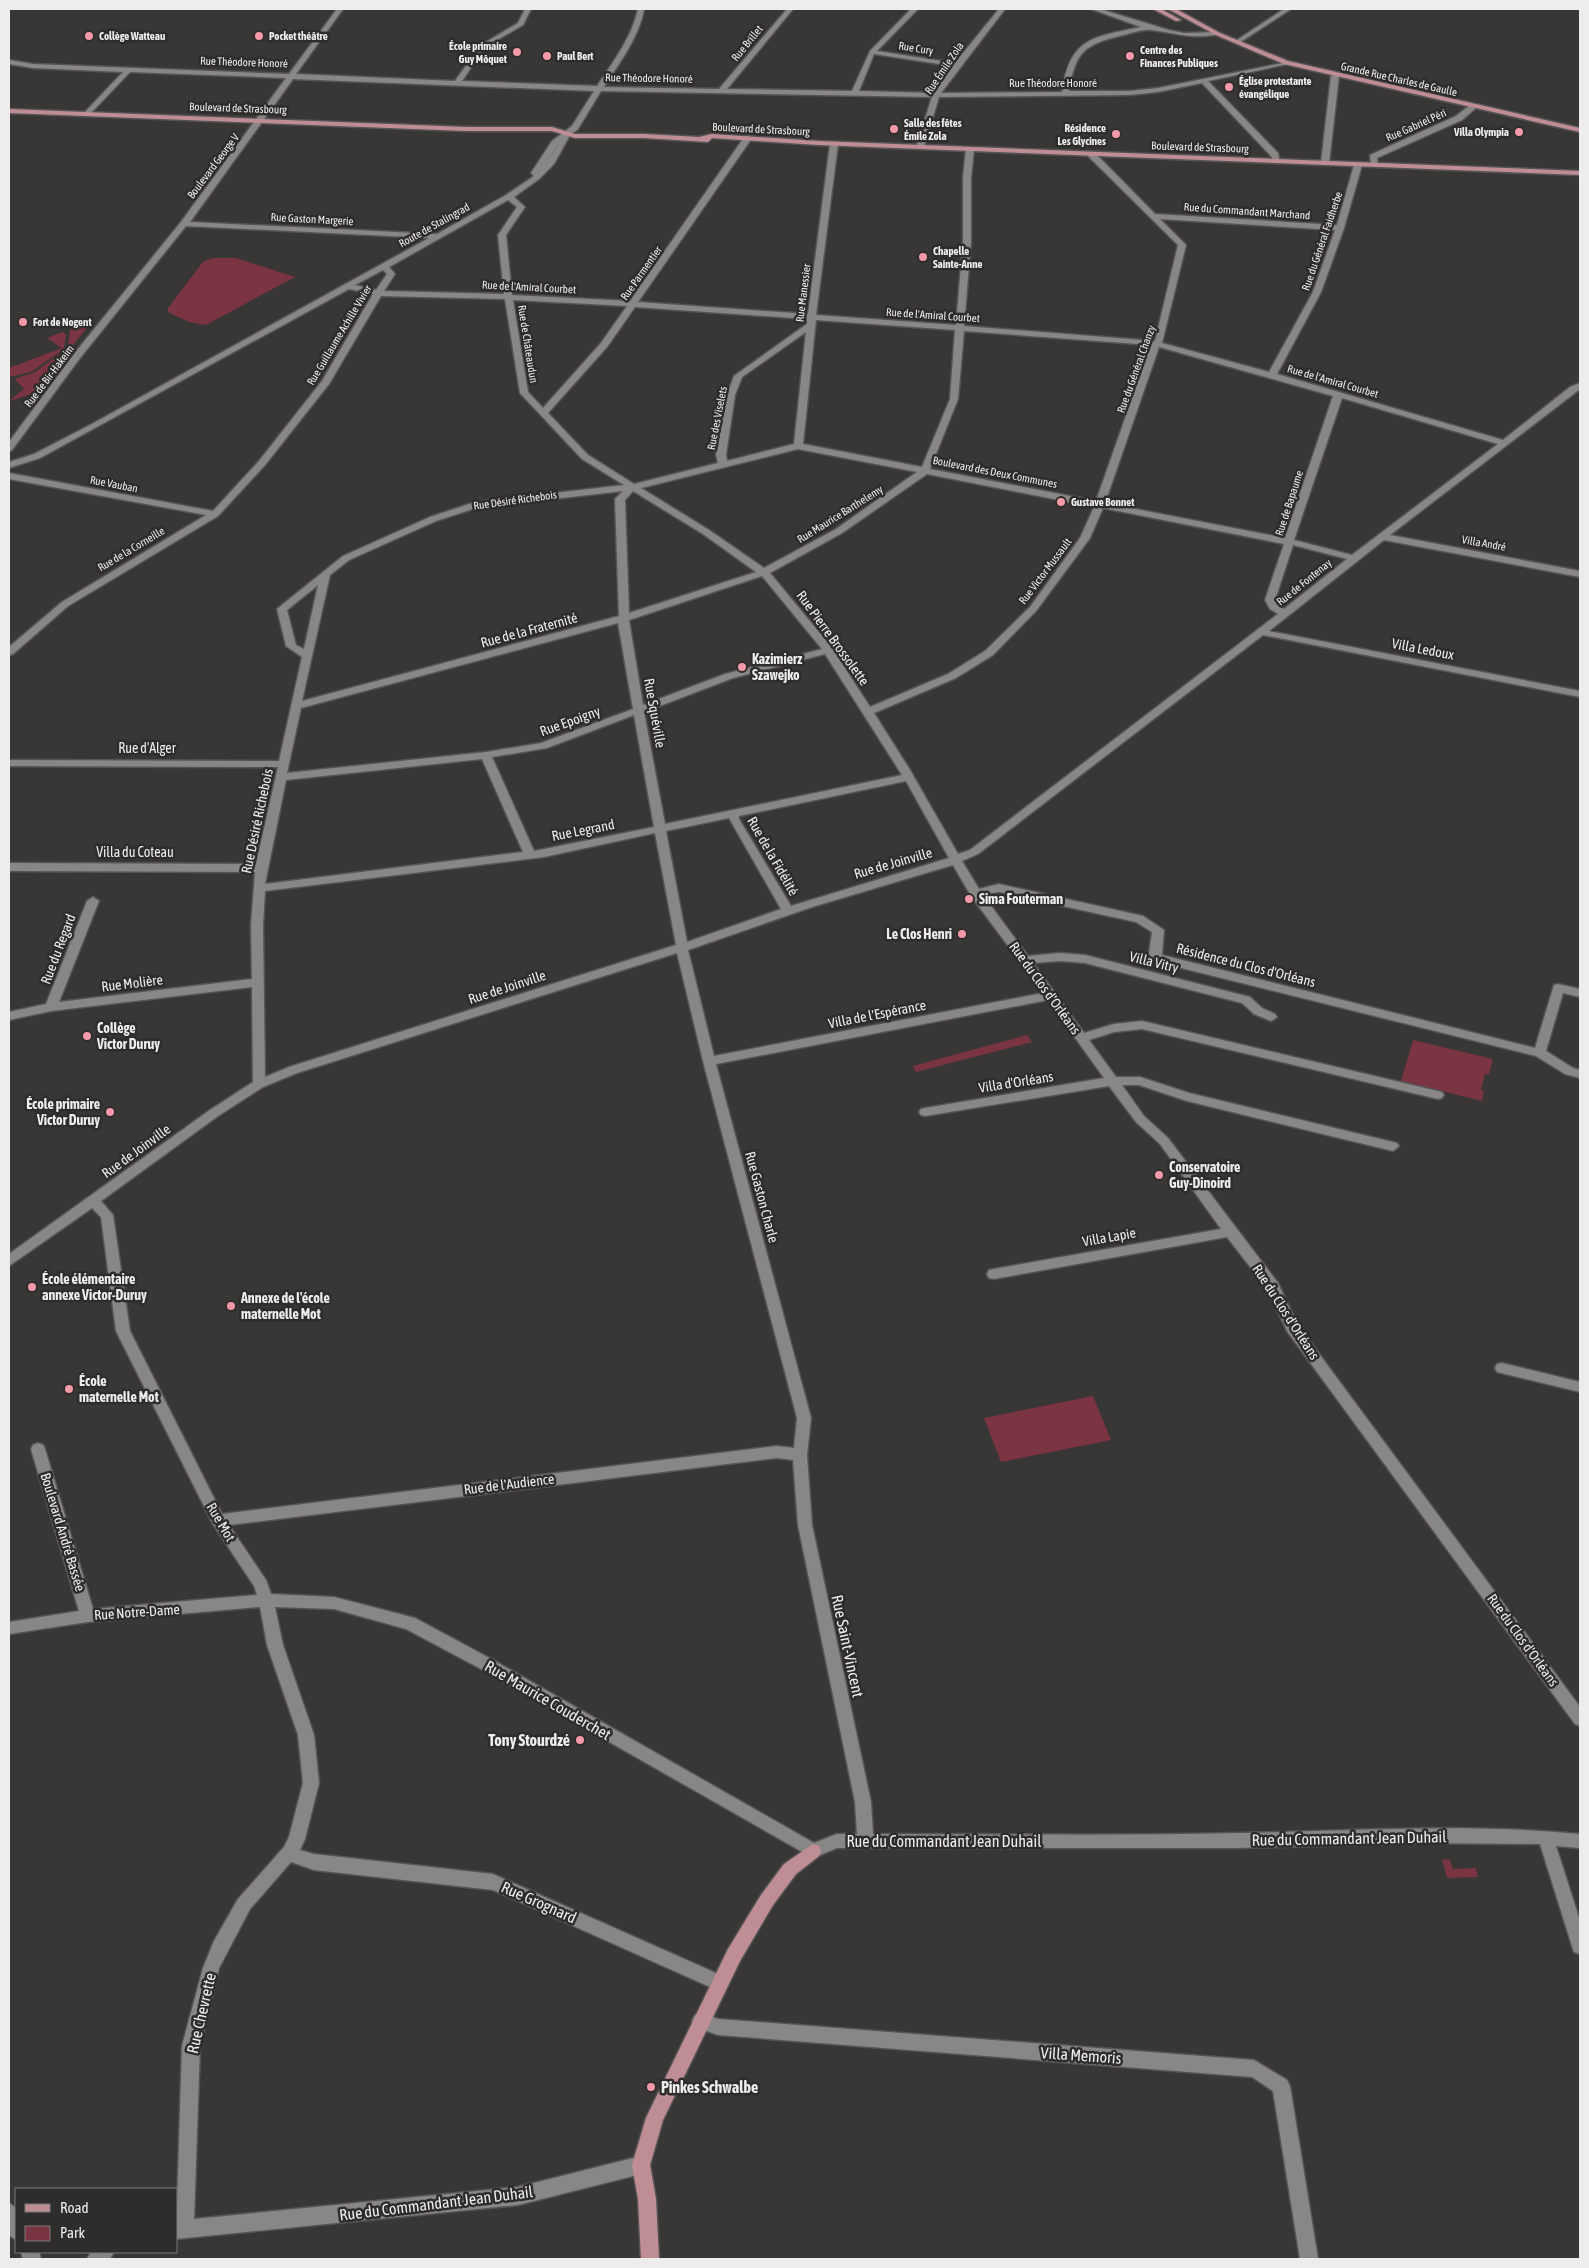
<svg xmlns="http://www.w3.org/2000/svg" width="1589" height="2268" viewBox="0 0 1589 2268" font-family="'Asap Condensed',sans-serif">
<style>
.green{fill:#7a3442}
.lines{fill:none;stroke-linecap:round;stroke-linejoin:round}
.minor-casing{stroke:#565354;stroke-width:3}
.major-casing{stroke:#565354;stroke-width:3}
.minor{fill:#898686;fill-rule:evenodd}
.major{fill:#bf8e95;fill-rule:evenodd}
.poi-dot{fill:#f39aa8;stroke:#2f2c2c;stroke-width:2}
.labels{text-anchor:middle;stroke-width:5;stroke-linejoin:round;paint-order:stroke}
.far-poi-label{font-size:11px;font-weight:bold;fill:#eeecec;stroke:#2f2c2c;text-anchor:start}
.far-street-label{font-size:11px;fill:#eeecec;stroke:#2f2c2c}
.street-label{font-size:14px;fill:#eeecec;stroke:#2f2c2c}
.poi-label{font-size:14px;font-weight:bold;fill:#eeecec;stroke:#2f2c2c;text-anchor:start}
.near-street-label{font-size:16px;fill:#eeecec;stroke:#2f2c2c}
.near-poi-label{font-size:16px;font-weight:bold;fill:#eeecec;stroke:#2f2c2c;text-anchor:end}
</style>
<rect width="100%" height="100%" fill="#393636"/>
<g class="green">
<polygon points="212,258 236,258 295,277 206,325 189,322 168,312 168,308 203,262"/>
<polygon points="85,324 89,325 35,393 9,401 24,389 15,379 35,372 64,351 68,347 70,330"/>
<polygon points="62,332 66,334 64,349 31,372 9,377 9,368 62,348 47,338"/>
<polygon points="1027,1035 1032,1042 916,1072 913,1066"/>
<polygon points="1413,1040 1493,1059 1489,1074 1485,1074 1481,1090 1484,1091 1482,1101 1401,1081"/>
<polygon points="1093,1396 1111,1440 1001,1462 984,1418"/>
<polygon points="1442,1859 1450,1860 1453,1869 1476,1868 1478,1877 1447,1878"/>
</g>
<g class="lines">
<g class="minor-casing">
<g id="minor">
<path d="M337,9H343L296,74L455,81L481,45L518,23L525,9H531L523,25L485,47L462,81L597,86C613,62 632,37 638,9H644C639,38 619,63 604,87L719,89L787,9H793L727,89L852,91L870,51L911,9H918L877,51L955,63L999,9H1005L941,93L1062,92C1070,37 1093,37 1141,27L1091,9H1100L1169,30L1184,33L1217,32V34L1215,35C1189,39 1176,33 1151,30C1143,29 1132,33 1124,35C1085,44 1075,51 1069,91H1129L1158,88L1288,62V64L1208,81L1278,153L1280,163H1274L1271,156L1202,83L1158,92L1129,95L939,97L924,147L920,149L916,147L932,97L601,91L578,129L570,135L554,164L539,179L514,197L525,207L506,235L512,295L630,301L745,136H748L752,138L638,302L808,314L830,144L834,142L838,144L816,315L956,325L963,241V178L966,149L970,147L974,149L971,178V241L964,326L1155,341L1178,245L1088,156V152H1094L1155,214L1337,225L1354,165L1358,163L1362,165L1344,228L1321,292L1277,374L1503,440L1570,387L1580,383V389L1390,535L1580,571V577L1384,540L1269,631L1580,691V697L1263,635L978,854L962,861L979,889L999,884L1143,916L1164,930L1162,955L1535,1048L1554,985L1558,984L1580,989V997L1563,993L1546,1051L1573,1068L1580,1070V1078L1565,1074L1536,1056L1153,961L1149,953L1152,932L1136,922L999,892L983,895L1028,956L1060,953L1085,955L1250,997L1262,1008L1275,1014L1277,1017L1271,1021L1254,1014L1242,1003L1085,963L1060,961L1033,963L1084,1033L1114,1024L1142,1021L1442,1092L1444,1095L1442,1098L1438,1099L1142,1029L1114,1032L1089,1040L1116,1077H1140L1189,1093L1397,1143L1399,1146L1393,1151L1187,1101L1139,1085H1122L1144,1116L1168,1138L1278,1283L1297,1324L1580,1707V1726L1575,1724L1287,1331L1268,1290L1227,1237L994,1279L989,1278L987,1274L989,1270L994,1269L1221,1229L1160,1144L1136,1122L1109,1086L925,1116L921,1115L919,1112L921,1109L925,1108L1104,1078L1048,1000L716,1064L811,1418L807,1455L812,1525L871,1802L873,1834C995,1834 1117,1836 1240,1833C1353,1831 1467,1823 1580,1834V1848L1556,1846L1580,1921V1954L1574,1952L1572,1946L1540,1844L1426,1843L1237,1848H837L813,1858L483,1670L406,1629L334,1609L275,1607L283,1645L314,1735L319,1783L305,1839L300,1850L314,1854L493,1874L725,1977L727,1983L725,1989L719,1991L493,1890L314,1870L291,1862L250,1909L219,1968L200,2046L194,2219L518,2187L641,2156L647,2159L650,2165L647,2171L641,2174L518,2205L176,2239L182,2046L203,1968L214,1941L238,1899L284,1847L289,1837L303,1783L298,1735L267,1645L260,1607L88,1622L9,1634V1622L79,1611L31,1449L33,1445L38,1443L43,1445L45,1449L93,1609L257,1595L254,1586L213,1524L116,1331L101,1217L92,1208L9,1266V1254L210,1110L253,1082L252,987L51,1011L9,1020V1012L46,1004L87,901L93,897L99,901L59,1002L252,979L251,925L255,872L9,871V863L256,864L278,767L9,766V760L279,761L302,657L286,646L277,609L343,556L430,517L475,502L624,485L582,459L520,393L505,299L381,296L329,384L265,465L218,516L68,606L13,654L9,655V647L62,602L206,515L9,479V473L213,511L259,461L322,381L373,294L349,289L40,458L9,468V462L34,454L90,425L429,238L186,226L80,358L12,450L9,451V442L74,354L181,222L286,78L130,72L88,116H85V112L123,72L33,68L9,64V60L33,64L289,74ZM874,54L952,66L934,93L859,91ZM293,79L594,91L572,126L552,141L531,173L534,176L506,195L437,234L190,222ZM559,143L543,167L558,145ZM508,200L517,207L498,235L504,294L384,291L395,274L389,267ZM1160,219L1335,230L1313,292L1269,372L1162,343L1186,245ZM383,270L387,274L376,290L355,285ZM513,300L627,306L601,343L543,408L528,392ZM635,307L807,319V324L734,376L727,395L716,455L718,463L634,484L588,455L548,413L607,347ZM816,320L955,330L950,399L922,467L803,444ZM964,331L1151,345L1096,501L930,469L958,399ZM806,332L794,444L727,461L726,455L735,395L742,377ZM1159,347L1333,396L1285,538L1105,503ZM1342,398L1498,444L1352,555L1294,540ZM798,449L917,472L836,529L764,568L709,530L641,488ZM927,474L1094,507L1080,538L1030,607L985,651L948,674L870,707L832,648L770,573L842,533ZM623,491L615,499L619,616L302,701L330,575L349,560L436,521L476,508ZM633,491L703,534L756,572L629,613L625,500ZM1103,508L1284,544L1265,600L1270,609L1278,614L970,850L958,854L910,770L874,713L956,678L993,655L1036,611L1090,538ZM1293,545L1347,559L1284,609L1277,605L1275,600ZM762,576L822,649L725,674L643,705L629,620ZM318,585L304,649L296,645L287,610ZM618,623L633,709L541,743L486,752L287,773L301,708ZM825,654L902,775L665,824L644,712L733,678ZM634,715L654,827L534,851L492,757L547,748ZM482,759L523,852L265,884L286,780ZM906,781L949,858L791,906L739,819V816ZM729,818L781,909L687,942L666,831ZM655,833L676,945L289,1067L265,1077L263,925L265,891L544,857ZM953,865L971,896L1043,993L714,1056L688,950L812,907ZM677,953L703,1061L797,1418L794,1448L777,1446L222,1514L130,1331L113,1215L101,1201L218,1116L263,1087L297,1073ZM777,1458L793,1460L798,1525L855,1802L857,1834H837L814,1843L493,1660L415,1618L334,1597L271,1594L266,1580L229,1525Z"/>
<polygon points="1284,9 1291,9 1239,43 1234,42"/>
<polygon points="1335,74 1339,76 1329,163 1325,165 1321,163 1331,76"/>
<polygon points="1470,105 1477,107 1462,120 1377,158 1378,167 1371,165 1370,155 1456,116"/>
<polygon points="1502,1363 1580,1382 1580,1392 1497,1372 1495,1368 1497,1364"/>
<polygon points="701,2013 718,2019 1254,2060 1287,2080 1290,2086 1318,2259 1300,2259 1273,2091 1252,2077 718,2035 695,2027 692,2021 695,2015"/>
<polygon points="9,2203 16,2208 16,2240 9,2235"/>
<polygon points="21,2252 39,2252 41,2259 23,2259"/>
<polygon points="91,2252 114,2252 110,2259 87,2259"/>
</g>
</g>
<g class="major-casing">
<g id="major">
<polygon points="1153,9 1161,9 1181,20 1176,21"/>
<polygon points="1168,9 1176,9 1220,33 1288,61 1580,128 1580,132 1284,64 1216,35"/>
<polygon points="9,109 466,127 552,127 575,134 644,134 699,137 712,134 818,141 1580,171 1580,175 818,145 712,138 708,142 644,138 575,138 552,131 466,131 9,113"/>
<polygon points="813,1844 819,1846 821,1851 819,1856 796,1874 773,1905 740,1961 663,2120 650,2165 656,2199 659,2259 641,2259 638,2199 632,2165 646,2118 728,1949 761,1895 784,1864"/>
</g>
</g>
<use href="#minor" class="minor"/>
<use href="#major" class="major"/>
</g>
<g class="poi-dot">
<circle cx="89" cy="36" r="5"/>
<circle cx="259" cy="36" r="5"/>
<circle cx="517" cy="52" r="5"/>
<circle cx="547" cy="56" r="5"/>
<circle cx="1130" cy="56" r="5"/>
<circle cx="1229" cy="87" r="5"/>
<circle cx="894" cy="129" r="5"/>
<circle cx="1519" cy="132" r="5"/>
<circle cx="1116" cy="134" r="5"/>
<circle cx="923" cy="257" r="5"/>
<circle cx="23" cy="322" r="5"/>
<circle cx="1061" cy="502" r="5"/>
<circle cx="742" cy="667" r="5"/>
<circle cx="969" cy="899" r="5"/>
<circle cx="962" cy="934" r="5"/>
<circle cx="87" cy="1036" r="5"/>
<circle cx="110" cy="1112" r="5"/>
<circle cx="1159" cy="1175" r="5"/>
<circle cx="32" cy="1287" r="5"/>
<circle cx="231" cy="1306" r="5"/>
<circle cx="69" cy="1389" r="5"/>
<circle cx="580" cy="1740" r="5"/>
<circle cx="651" cy="2087" r="5"/>
</g>
<g class="labels">
<g class="far-poi-label">
<text x="99" y="40">Collège Watteau</text>
<text x="269" y="40">Pocket théâtre</text>
<text x="507" y="50" text-anchor="end">École primaire<tspan x="507" dy="13">Guy Môquet</tspan></text>
<text x="1140" y="54">Centre des<tspan x="1140" dy="13">Finances Publiques</tspan></text>
<text x="557" y="60">Paul Bert</text>
<text x="1239" y="85">Église protestante<tspan x="1239" dy="13">évangélique</tspan></text>
<text x="904" y="127">Salle des fêtes<tspan x="904" dy="13">Émile Zola</tspan></text>
<text x="1106" y="132" text-anchor="end">Résidence<tspan x="1106" dy="13">Les Glycines</tspan></text>
<text x="1509" y="136" text-anchor="end">Villa Olympia</text>
<text x="933" y="255">Chapelle<tspan x="933" dy="13">Sainte-Anne</tspan></text>
<text x="33" y="326">Fort de Nogent</text>
<text x="1071" y="506">Gustave Bonnet</text>
</g>
<g class="far-street-label">
<text transform="translate(747 43) rotate(-51)" y="4">Rue Brillet</text>
<text transform="translate(916 48) rotate(9)" y="4">Rue Cury</text>
<text transform="translate(244 62) rotate(2)" y="4">Rue Théodore Honoré</text>
<text transform="translate(944 68) rotate(-56)" y="4">Rue Émile Zola</text>
<text transform="translate(649 78) rotate(1)" y="4">Rue Théodore Honoré</text>
<text transform="translate(1399 79) rotate(13)" y="4">Grande Rue Charles de Gaulle</text>
<text x="1053" y="87">Rue Théodore Honoré</text>
<text transform="translate(238 108) rotate(2)" y="4">Boulevard de Strasbourg</text>
<text transform="translate(1416 125) rotate(-24)" y="4">Rue Gabriel Péri</text>
<text transform="translate(761 129) rotate(3)" y="4">Boulevard de Strasbourg</text>
<text transform="translate(1200 147) rotate(2)" y="4">Boulevard de Strasbourg</text>
<text transform="translate(213 166) rotate(-53)" y="4">Boulevard George V</text>
<text transform="translate(1247 211) rotate(4)" y="4">Rue du Commandant Marchand</text>
<text transform="translate(312 219) rotate(3)" y="4">Rue Gaston Margerie</text>
<text transform="translate(434 225) rotate(-29)" y="4">Route de Stalingrad</text>
<text transform="translate(1322 241) rotate(-71)" y="4">Rue du Général Faidherbe</text>
<text transform="translate(641 273) rotate(-55)" y="4">Rue Parmentier</text>
<text transform="translate(529 287) rotate(3)" y="4">Rue de l'Amiral Courbet</text>
<text transform="translate(803 293) rotate(-83)" y="4">Rue Manessier</text>
<text transform="translate(933 315) rotate(4)" y="4">Rue de l'Amiral Courbet</text>
<text transform="translate(339 335) rotate(-59)" y="4">Rue Guillaume Achille Vivier</text>
<text transform="translate(528 344) rotate(81)" y="4">Rue de Châteaudun</text>
<text transform="translate(1136 369) rotate(-70)" y="4">Rue du Général Chanzy</text>
<text transform="translate(49 376) rotate(-53)" y="4">Rue de Bir-Hakeim</text>
<text transform="translate(1333 381) rotate(16)" y="4">Rue de l'Amiral Courbet</text>
<text transform="translate(717 418) rotate(-79)" y="4">Rue des Viselets</text>
<text transform="translate(995 472) rotate(11)" y="4">Boulevard des Deux Communes</text>
<text transform="translate(114 484) rotate(11)" y="4">Rue Vauban</text>
<text transform="translate(515 500) rotate(-8)" y="4">Rue Désiré Richebois</text>
<text transform="translate(1289 503) rotate(-72)" y="4">Rue de Bapaume</text>
<text transform="translate(840 514) rotate(-32)" y="4">Rue Maurice Barthelemy</text>
<text transform="translate(1484 543) rotate(10)" y="4">Villa André</text>
<text transform="translate(131 549) rotate(-31)" y="4">Rue de la Corneille</text>
<text transform="translate(1045 571) rotate(-53)" y="4">Rue Victor Mussault</text>
<text transform="translate(1304 582) rotate(-39)" y="4">Rue de Fontenay</text>
</g>
<g class="street-label">
<text transform="translate(529 630) rotate(-15)" y="5">Rue de la Fraternité</text>
<text transform="translate(833 638) rotate(54)" y="5">Rue Pierre Brossolette</text>
<text transform="translate(1423 649) rotate(11)" y="5">Villa Ledoux</text>
<text transform="translate(655 713) rotate(80)" y="5">Rue Squéville</text>
<text transform="translate(570 721) rotate(-20)" y="5">Rue Epoigny</text>
<text x="147" y="753">Rue d'Alger</text>
<text transform="translate(257 821) rotate(-78)" y="5">Rue Désiré Richebois</text>
<text transform="translate(583 830) rotate(-11)" y="5">Rue Legrand</text>
<text x="135" y="857">Villa du Coteau</text>
<text transform="translate(773 856) rotate(60)" y="5">Rue de la Fidélité</text>
<text transform="translate(893 863) rotate(-16)" y="5">Rue de Joinville</text>
<text transform="translate(58 949) rotate(-69)" y="5">Rue du Regard</text>
<text transform="translate(1154 962) rotate(14)" y="5">Villa Vitry</text>
<text transform="translate(1246 965) rotate(14)" y="5">Résidence du Clos d'Orléans</text>
<text transform="translate(132 983) rotate(-7)" y="5">Rue Molière</text>
<text transform="translate(507 987) rotate(-18)" y="5">Rue de Joinville</text>
<text transform="translate(1045 988) rotate(54)" y="5">Rue du Clos d'Orléans</text>
<text transform="translate(877 1014) rotate(-11)" y="5">Villa de l'Espérance</text>
<text transform="translate(1016 1082) rotate(-9)" y="5">Villa d'Orléans</text>
<text transform="translate(136 1151) rotate(-36)" y="5">Rue de Joinville</text>
<text transform="translate(762 1197) rotate(75)" y="5">Rue Gaston Charle</text>
<text transform="translate(1109 1237) rotate(-10)" y="5">Villa Lapie</text>
<text transform="translate(1286 1312) rotate(57)" y="5">Rue du Clos d'Orléans</text>
<text transform="translate(509 1484) rotate(-7)" y="5">Rue de l'Audience</text>
<text transform="translate(221 1522) rotate(59)" y="5">Rue Mot</text>
<text transform="translate(63 1532) rotate(73)" y="5">Boulevard André Bassée</text>
<text transform="translate(137 1612) rotate(-4)" y="5">Rue Notre-Dame</text>
<text transform="translate(1523 1640) rotate(54)" y="5">Rue du Clos d'Orléans</text>
</g>
<g class="poi-label">
<text x="752" y="664">Kazimierz<tspan x="752" dy="16">Szawejko</tspan></text>
<text x="979" y="904">Sima Fouterman</text>
<text x="952" y="939" text-anchor="end">Le Clos Henri</text>
<text x="97" y="1033">Collège<tspan x="97" dy="16">Victor Duruy</tspan></text>
<text x="100" y="1109" text-anchor="end">École primaire<tspan x="100" dy="16">Victor Duruy</tspan></text>
<text x="1169" y="1172">Conservatoire<tspan x="1169" dy="16">Guy-Dinoird</tspan></text>
<text x="42" y="1284">École élémentaire<tspan x="42" dy="16">annexe Victor-Duruy</tspan></text>
<text x="241" y="1303">Annexe de l'école<tspan x="241" dy="16">maternelle Mot</tspan></text>
<text x="79" y="1386">École<tspan x="79" dy="16">maternelle Mot</tspan></text>
</g>
<g class="near-street-label">
<text transform="translate(848 1646) rotate(78)" y="6">Rue Saint-Vincent</text>
<text transform="translate(548 1700) rotate(30)" y="6">Rue Maurice Couderchet</text>
<text transform="translate(1349 1838) rotate(-1)" y="6">Rue du Commandant Jean Duhail</text>
<text x="944" y="1847">Rue du Commandant Jean Duhail</text>
<text transform="translate(539 1902) rotate(24)" y="6">Rue Grognard</text>
<text transform="translate(201 2013) rotate(-77)" y="6">Rue Chevrette</text>
<text transform="translate(1081 2055) rotate(4)" y="6">Villa Memoris</text>
<text transform="translate(436 2203) rotate(-7)" y="6">Rue du Commandant Jean Duhail</text>
</g>
<g class="near-poi-label">
<text x="570" y="1746">Tony Stourdzé</text>
<text x="661" y="2093" text-anchor="start">Pinkes Schwalbe</text>
</g>
</g>
<rect width="1589" height="2268" fill="none" stroke="#eeecec" stroke-width="20"/>
<rect x="15" y="2188" width="162" height="65" fill="#2f2c2c" stroke="#7b7979"/>
<rect x="25" y="2204" width="25" height="8" fill="#bf8e95" stroke="#7b7979"/>
<text x="60" y="2213" font-size="15" fill="#eeecec">Road</text>
<rect x="25" y="2226" width="25" height="15" fill="#7a3442" stroke="#7b7979"/>
<text x="60" y="2238" font-size="15" fill="#eeecec">Park</text>
</svg>
